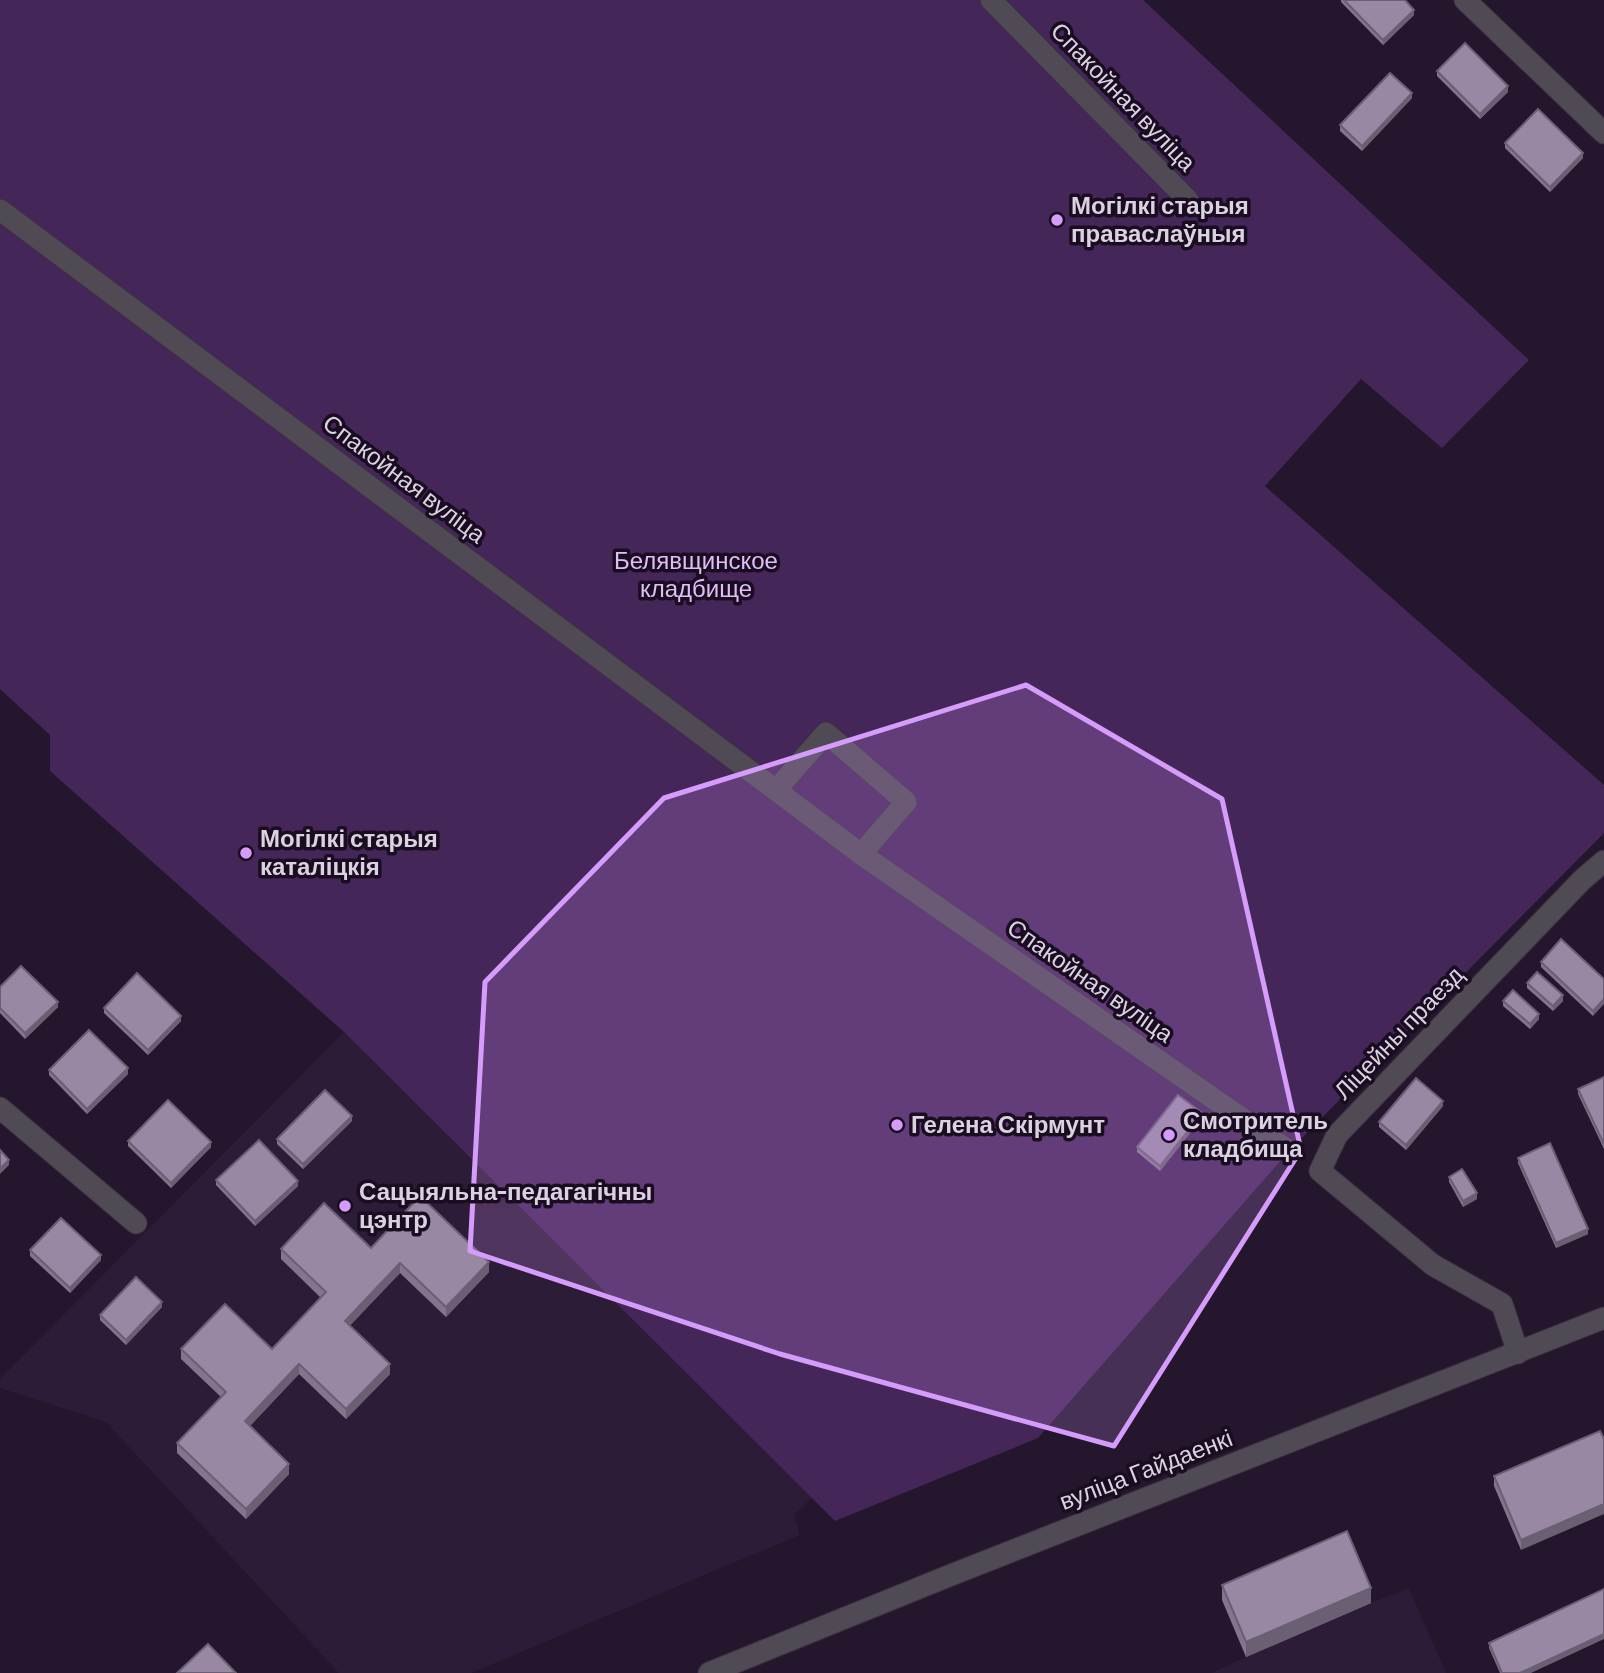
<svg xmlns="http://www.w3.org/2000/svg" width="1604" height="1673" viewBox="0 0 1604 1673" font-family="Barlow,sans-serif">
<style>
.built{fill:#2d1c38}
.green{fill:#452659}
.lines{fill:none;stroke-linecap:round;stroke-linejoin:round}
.minor-casing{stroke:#3e3045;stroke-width:23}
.minor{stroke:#504a55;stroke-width:21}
.wall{fill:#83758d}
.shaded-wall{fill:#6a5f73}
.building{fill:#9888a4;stroke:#6a5f73;stroke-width:2}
.marked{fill:#d59cfb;fill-opacity:0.2;stroke:#d59cfb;stroke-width:5;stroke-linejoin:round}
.poi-dot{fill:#d59cfb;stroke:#1a0d22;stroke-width:2.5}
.labels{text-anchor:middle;stroke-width:7;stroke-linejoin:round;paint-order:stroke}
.street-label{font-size:24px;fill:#dbd2e1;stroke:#1a0d22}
.poi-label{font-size:24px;font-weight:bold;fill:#dbd2e1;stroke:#1a0d22;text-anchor:start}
.park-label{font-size:24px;fill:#debef4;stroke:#1a0d22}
</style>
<rect width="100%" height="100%" fill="#24162c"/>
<g class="built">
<polygon points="344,1032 812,1498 794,1515 800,1535 471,1673 339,1673 106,1422 0,1388 0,1379"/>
<polygon points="1347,1546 1371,1603 1409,1588 1446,1673 1211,1673 1246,1657 1222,1600"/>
</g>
<polygon class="green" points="0,0 1143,0 1529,360 1442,448 1361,379 1265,486 1604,785 1604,833 1289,1151 1038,1438 835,1521 344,1032 50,771 50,735 0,689"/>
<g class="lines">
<g class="minor-casing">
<g id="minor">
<polyline points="991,0 1188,200"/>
<polyline points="1465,0 1604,133"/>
<polyline points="0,210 861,854 1289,1151"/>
<polyline points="776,790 826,733 906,802 861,854"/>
<polyline points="0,1108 136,1223"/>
<polyline points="1518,1353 1502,1304 1433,1265 1320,1171 1337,1135 1582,880 1604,861"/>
<polyline points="709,1673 951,1575 1604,1318"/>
</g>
</g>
<use href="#minor" class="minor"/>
</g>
<g class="wall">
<polygon points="1341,0 1405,0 1414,15 1383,45 1341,2"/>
<polygon points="1437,71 1508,92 1480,119 1437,76"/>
<polygon points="1412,98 1362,151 1340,131 1340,125"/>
<polygon points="1505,143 1583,158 1550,192 1505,148"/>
<polygon points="1541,962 1604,979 1593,1016 1541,967"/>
<polygon points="1527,983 1563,1001 1553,1011 1527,988"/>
<polygon points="0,987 58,1007 25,1039 0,1013"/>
<polygon points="1503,1001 1539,1019 1530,1029 1503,1006"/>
<polygon points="104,1008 181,1021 148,1055 104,1013"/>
<polygon points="49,1070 128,1074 87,1114 49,1075"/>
<polygon points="1604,1077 1604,1149 1578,1094 1578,1089"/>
<polygon points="1443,1106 1406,1150 1379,1127 1379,1122"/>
<polygon points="1202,1118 1160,1171 1137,1152 1137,1147"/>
<polygon points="352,1121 303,1169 277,1144 277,1139"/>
<polygon points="128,1141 211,1147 171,1188 128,1146"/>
<polygon points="1518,1158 1588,1234 1556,1248 1518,1163"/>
<polygon points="1449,1177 1477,1199 1463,1207 1449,1182"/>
<polygon points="216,1180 298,1186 255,1226 216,1185"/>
<polygon points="371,1248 489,1272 446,1317 400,1273 350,1325 390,1374 346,1419 299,1374 250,1426 289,1474 246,1519 177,1453 177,1443 221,1397 181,1359 181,1349 272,1349 321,1298 281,1259 281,1249"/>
<polygon points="30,1250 101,1260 70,1293 30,1256"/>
<polygon points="162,1307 126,1345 100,1320 100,1315"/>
<polygon points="1600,1431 1521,1550 1494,1486 1494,1476"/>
<polygon points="1222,1585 1371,1603 1246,1657 1222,1600"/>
<polygon points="1489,1643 1531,1673 1500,1673 1489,1648"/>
</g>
<g class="shaded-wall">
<polygon points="1414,10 1414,15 1383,45 1383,40"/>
<polygon points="1508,86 1508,92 1480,119 1480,114"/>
<polygon points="1412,93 1412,98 1362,151 1362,146"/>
<polygon points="1583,153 1583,158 1550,192 1550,187"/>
<polygon points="1563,995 1563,1001 1553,1011 1553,1006"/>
<polygon points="1604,999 1604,1004 1593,1016 1593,1011"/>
<polygon points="58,1002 58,1007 25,1039 25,1033"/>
<polygon points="1539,1014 1539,1019 1530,1029 1530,1024"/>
<polygon points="181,1016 181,1021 148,1055 148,1050"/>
<polygon points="128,1068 128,1074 87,1114 87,1109"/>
<polygon points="1443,1101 1443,1106 1406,1150 1406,1145"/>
<polygon points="1202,1113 1202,1118 1160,1171 1160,1166"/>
<polygon points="352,1116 352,1121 303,1169 303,1164"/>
<polygon points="211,1142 211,1147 171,1188 171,1183"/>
<polygon points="9,1160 9,1165 0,1174 0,1168"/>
<polygon points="298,1181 298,1186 255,1226 255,1221"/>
<polygon points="1477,1193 1477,1199 1463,1207 1463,1201"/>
<polygon points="1588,1229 1588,1234 1556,1248 1556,1243"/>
<polygon points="101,1255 101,1260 70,1293 70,1288"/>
<polygon points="489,1262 489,1272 446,1317 446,1307"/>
<polygon points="400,1263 400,1273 345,1331 345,1321"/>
<polygon points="162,1302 162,1307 126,1345 126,1340"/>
<polygon points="299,1364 299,1374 245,1431 245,1421"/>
<polygon points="390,1364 390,1374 346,1419 346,1409"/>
<polygon points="289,1464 289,1474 246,1519 246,1509"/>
<polygon points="1604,1504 1604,1514 1521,1550 1521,1540"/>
<polygon points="1371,1588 1371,1603 1246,1657 1246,1642"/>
<polygon points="1604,1634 1604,1639 1531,1673 1520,1673"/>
</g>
<g class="building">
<polygon points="1344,0 1405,0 1414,10 1383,40"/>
<polygon points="1465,43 1508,86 1480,114 1437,71"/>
<polygon points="1390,73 1412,93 1362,146 1340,125"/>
<polygon points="1538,109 1583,153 1550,187 1505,143"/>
<polygon points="1561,939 1604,979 1604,999 1593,1011 1541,962"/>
<polygon points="21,966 58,1002 25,1033 0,1008 0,987"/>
<polygon points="1537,972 1563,995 1553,1006 1527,983"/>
<polygon points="137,973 181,1016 148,1050 104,1008"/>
<polygon points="1513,990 1539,1014 1530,1024 1503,1001"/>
<polygon points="89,1030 128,1068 87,1109 49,1070"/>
<polygon points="1604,1077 1604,1144 1578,1089"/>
<polygon points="1416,1078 1443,1101 1406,1145 1379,1122"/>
<polygon points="325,1090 352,1116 303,1164 277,1139"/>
<polygon points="1178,1095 1202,1113 1160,1166 1137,1147"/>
<polygon points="168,1100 211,1142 171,1183 128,1141"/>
<polygon points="259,1140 298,1181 255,1221 216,1180"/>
<polygon points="1550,1143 1588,1229 1556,1243 1518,1158"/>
<polygon points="0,1150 9,1160 0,1168"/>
<polygon points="1462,1169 1477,1193 1463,1201 1449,1177"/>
<polygon points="420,1196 489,1262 446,1307 400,1263 345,1321 390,1364 346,1409 299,1364 245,1421 289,1464 246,1509 177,1443 226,1392 181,1349 225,1304 272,1349 326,1292 281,1249 324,1203 371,1248"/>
<polygon points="61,1218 101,1255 70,1288 30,1250"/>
<polygon points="136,1277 162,1302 126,1340 100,1315"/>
<polygon points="1600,1431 1604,1439 1604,1504 1521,1540 1494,1476"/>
<polygon points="1347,1531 1371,1588 1246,1642 1222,1585"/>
<polygon points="1604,1589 1604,1634 1520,1673 1502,1673 1489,1643"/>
<polygon points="208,1644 236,1673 177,1673"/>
</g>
<path class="marked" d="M1026,685L1222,799L1301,1150L1114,1446L780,1354L470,1251L485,982L664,798Z"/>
<g class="poi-dot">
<circle cx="1057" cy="220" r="7"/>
<circle cx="246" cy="853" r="7"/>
<circle cx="897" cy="1125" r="7"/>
<circle cx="1169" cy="1135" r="7"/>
<circle cx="345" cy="1206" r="7"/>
</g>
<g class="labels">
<g class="street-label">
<text transform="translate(1123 97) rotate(46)" y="8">Спакойная вуліца</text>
<text transform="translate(404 479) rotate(37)" y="8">Спакойная вуліца</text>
<text transform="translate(1090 981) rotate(35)" y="8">Спакойная вуліца</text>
<text transform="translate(1399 1033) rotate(-46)" y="8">Ліцейны праезд</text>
<text transform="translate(1146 1470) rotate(-21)" y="8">вуліца Гайдаенкі</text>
</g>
<g class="poi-label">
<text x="1071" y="214">Могілкі старыя<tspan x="1071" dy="28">праваслаўныя</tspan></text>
<text x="260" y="847">Могілкі старыя<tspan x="260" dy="28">каталіцкія</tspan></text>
<text x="1183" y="1129">Смотритель<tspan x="1183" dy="28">кладбища</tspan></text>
<text x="911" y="1133">Гелена Скірмунт</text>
<text x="359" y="1200">Сацыяльна-педагагічны<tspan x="359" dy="28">цэнтр</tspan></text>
</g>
<g class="park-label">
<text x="696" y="569">Белявщинское<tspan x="696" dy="28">кладбище</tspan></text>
</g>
</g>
</svg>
